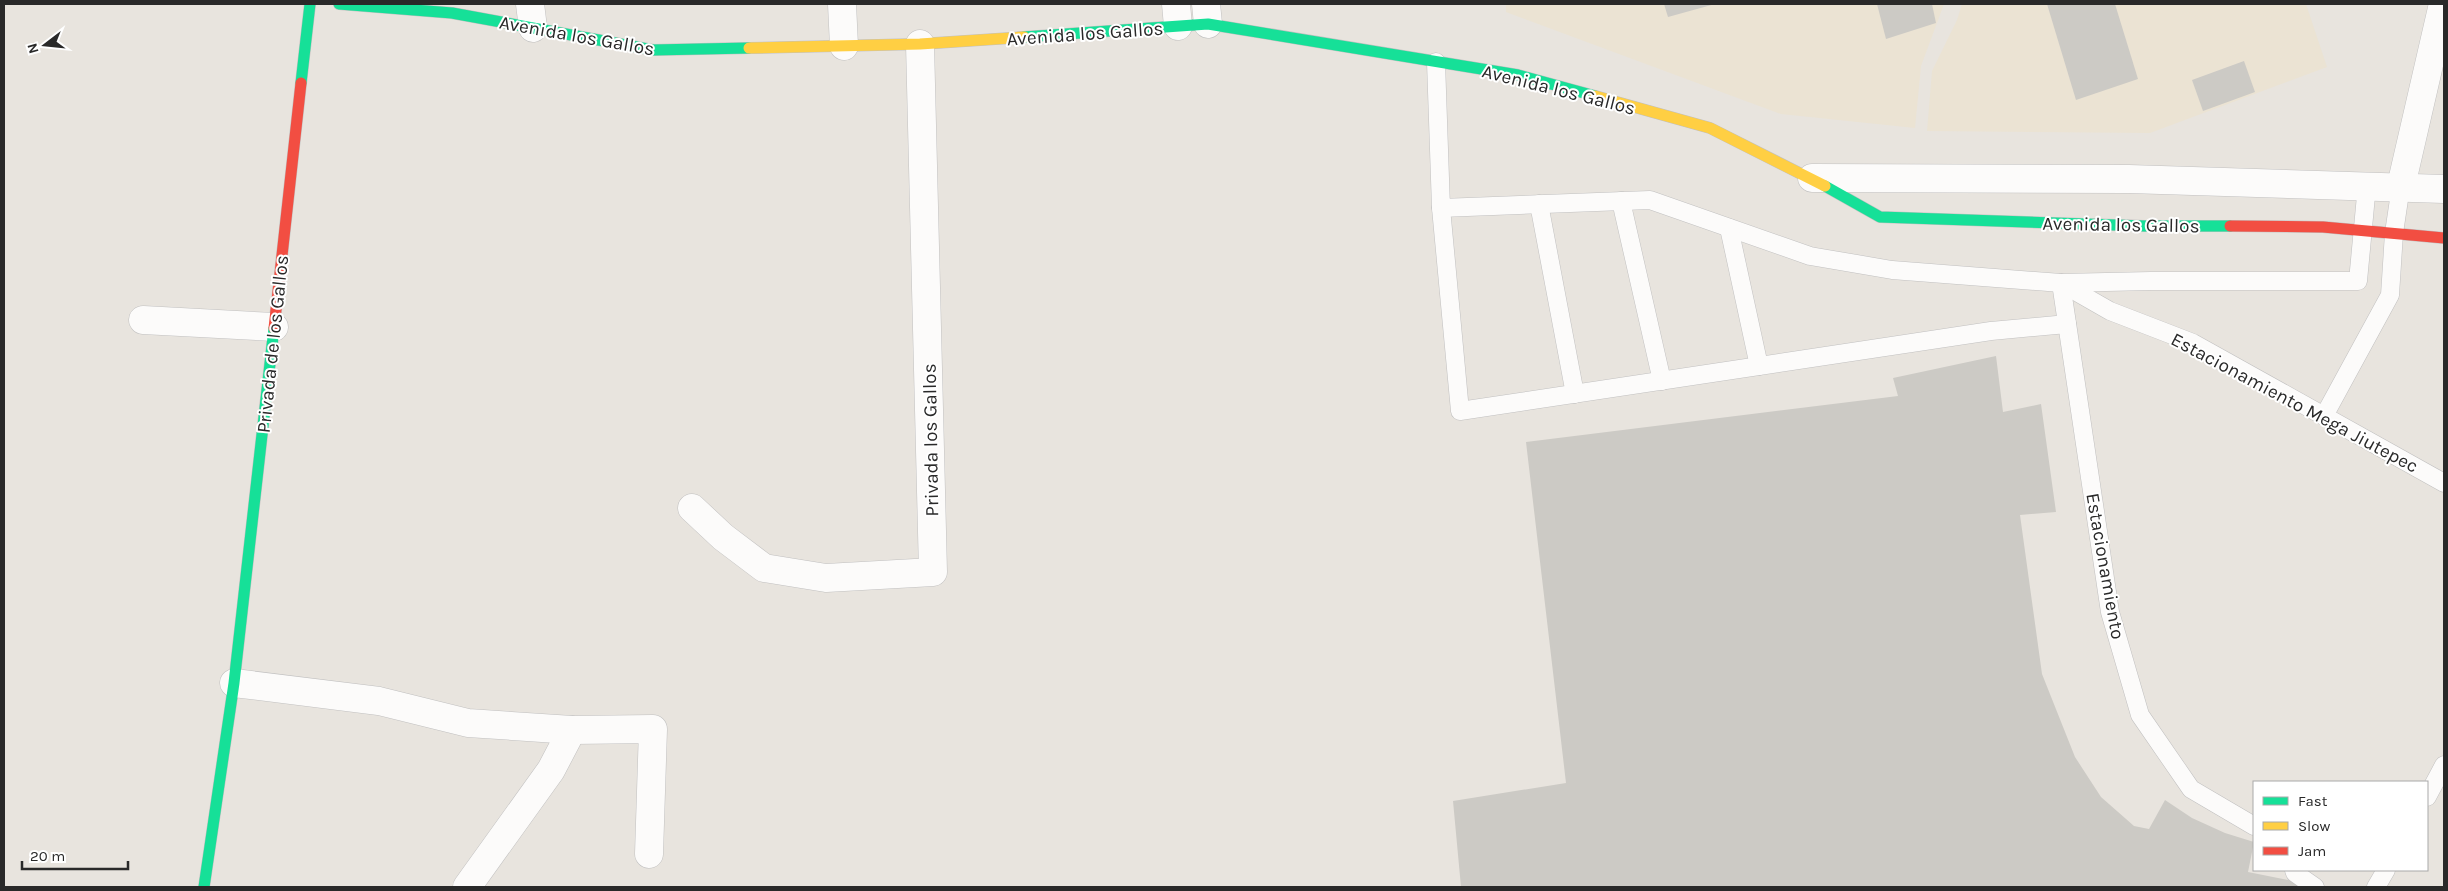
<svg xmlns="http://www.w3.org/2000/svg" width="2448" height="891" viewBox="0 0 2448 891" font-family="Karla,sans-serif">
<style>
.education{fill:#ebe3d3}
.building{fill:#cccac5}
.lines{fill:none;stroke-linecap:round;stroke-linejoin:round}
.lane-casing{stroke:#c1c0c0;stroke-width:19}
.street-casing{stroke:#c1c0c0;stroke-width:29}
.fast-casing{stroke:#c1c0c0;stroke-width:12}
.slow-casing{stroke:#c1c0c0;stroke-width:12}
.jam-casing{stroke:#c1c0c0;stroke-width:12}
.lane{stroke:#fcfbfa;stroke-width:18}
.street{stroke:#fcfbfa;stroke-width:28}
.fast{stroke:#16e098;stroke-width:11}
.slow{stroke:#ffcf43;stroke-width:11}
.jam{stroke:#f24e42;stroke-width:11}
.labels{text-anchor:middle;stroke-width:4;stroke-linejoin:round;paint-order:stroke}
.street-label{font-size:19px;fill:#292929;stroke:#fff}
</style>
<rect width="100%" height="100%" fill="#e8e4de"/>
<g class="education">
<polygon points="1506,4 1944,4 1921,66 1915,128 1781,114 1506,12"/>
<polygon points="1962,4 2306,4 2327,67 2150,133 1927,131 1932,71 1957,20"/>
</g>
<g class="building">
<polygon points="1664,4 1715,4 1668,17"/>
<polygon points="1877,4 1932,4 1936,23 1886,39"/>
<polygon points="2047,4 2115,4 2138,79 2076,100"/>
<polygon points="2244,61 2255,92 2203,111 2192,80"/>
<polygon points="1996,356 2003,412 2041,404 2056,512 2020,515 2042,674 2075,757 2101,797 2134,826 2149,829 2165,800 2192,818 2225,833 2254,842 2248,872 2303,883 2308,887 1461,887 1453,801 1566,783 1526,442 1898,396 1893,378"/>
</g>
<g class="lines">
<g class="lane-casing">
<g id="lane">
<polyline points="1436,62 1441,208 1650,200 1810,256 1892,270 2061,283 2110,311 2193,343 2444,483"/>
<polyline points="1621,201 1662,381"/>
<polyline points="1539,204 1575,394"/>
<polyline points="1441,208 1460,411 1991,331 2067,324"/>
<polyline points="1729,228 1759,366"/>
<polyline points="2324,416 2390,295 2394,233 2401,186"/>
<polyline points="2427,797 2444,765"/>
<polyline points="2254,826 2191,789 2140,715 2110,612 2061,283 2151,281 2358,281 2367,185"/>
<polyline points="2294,870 2295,873 2315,887"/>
<polyline points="2376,887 2386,870"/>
</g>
</g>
<g class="street-casing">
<g id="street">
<polyline points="530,4 533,28"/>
<polyline points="842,4 844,46"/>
<polyline points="1176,4 1178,26"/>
<polyline points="1206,4 1208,24"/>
<polyline points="1812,178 2129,179 2444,189"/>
<polyline points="2401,186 2443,4"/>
<polyline points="143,320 274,327"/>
<polyline points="692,508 723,537 764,568 826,578 933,572 920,44"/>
<polyline points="234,683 379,701 468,723 572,730 653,729 649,854"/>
<polyline points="467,887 551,770 572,730"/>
</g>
</g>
<g class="fast-casing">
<g id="fast">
<polyline points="339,4 452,13 653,50 749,48"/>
<polyline points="1024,37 1208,24 1518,75 1595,96"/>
<polyline points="301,83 310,4"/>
<polyline points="1825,186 1880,217 2145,226 2230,226"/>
<polyline points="204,887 234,683 274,328"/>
</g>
</g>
<g class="slow-casing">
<g id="slow">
<polyline points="749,48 920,44 1024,37"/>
<polyline points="1595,96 1710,128 1825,186"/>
</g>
</g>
<g class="jam-casing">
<g id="jam">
<polyline points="2230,226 2323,227 2444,238"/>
<polyline points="274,328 301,83"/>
</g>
</g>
<use href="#lane" class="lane"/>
<use href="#street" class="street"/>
<use href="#fast" class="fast"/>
<use href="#slow" class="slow"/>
<use href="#jam" class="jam"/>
</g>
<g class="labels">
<g class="street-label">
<text transform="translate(1085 33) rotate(-4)" y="7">Avenida los Gallos</text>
<text transform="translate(577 35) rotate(10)" y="7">Avenida los Gallos</text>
<text transform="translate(1559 89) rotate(14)" y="7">Avenida los Gallos</text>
<text transform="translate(2121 224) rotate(1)" y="7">Avenida los Gallos</text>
<text transform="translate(272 344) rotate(-84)" y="7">Privada de los Gallos</text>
<text transform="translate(2295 402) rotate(28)" y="7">Estacionamiento Mega Jiutepec</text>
<text transform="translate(930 440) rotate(-91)" y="7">Privada los Gallos</text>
<text transform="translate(2106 566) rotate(80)" y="7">Estacionamiento</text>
</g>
</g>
<rect width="2448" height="891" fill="none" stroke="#292929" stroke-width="10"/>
<rect x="2253" y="781" width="175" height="90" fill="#ffffff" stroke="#a9a9a9"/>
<rect x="2263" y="797" width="25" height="8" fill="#16e098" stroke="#a9a9a9"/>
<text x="2298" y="806" font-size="15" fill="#292929">Fast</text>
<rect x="2263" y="822" width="25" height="8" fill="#ffcf43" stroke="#a9a9a9"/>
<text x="2298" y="831" font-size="15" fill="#292929">Slow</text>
<rect x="2263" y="847" width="25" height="8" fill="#f24e42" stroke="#a9a9a9"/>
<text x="2298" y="856" font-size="15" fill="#292929">Jam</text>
<g transform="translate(45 45) rotate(254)" stroke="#ffffff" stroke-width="4" paint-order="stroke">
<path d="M0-4L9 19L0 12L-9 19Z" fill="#292929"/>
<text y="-8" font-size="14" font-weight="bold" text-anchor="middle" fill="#292929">N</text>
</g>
<path d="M22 861v8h106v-8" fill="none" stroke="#292929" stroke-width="2.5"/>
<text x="30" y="861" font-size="15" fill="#292929" stroke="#ffffff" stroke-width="4" paint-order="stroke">20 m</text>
</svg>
